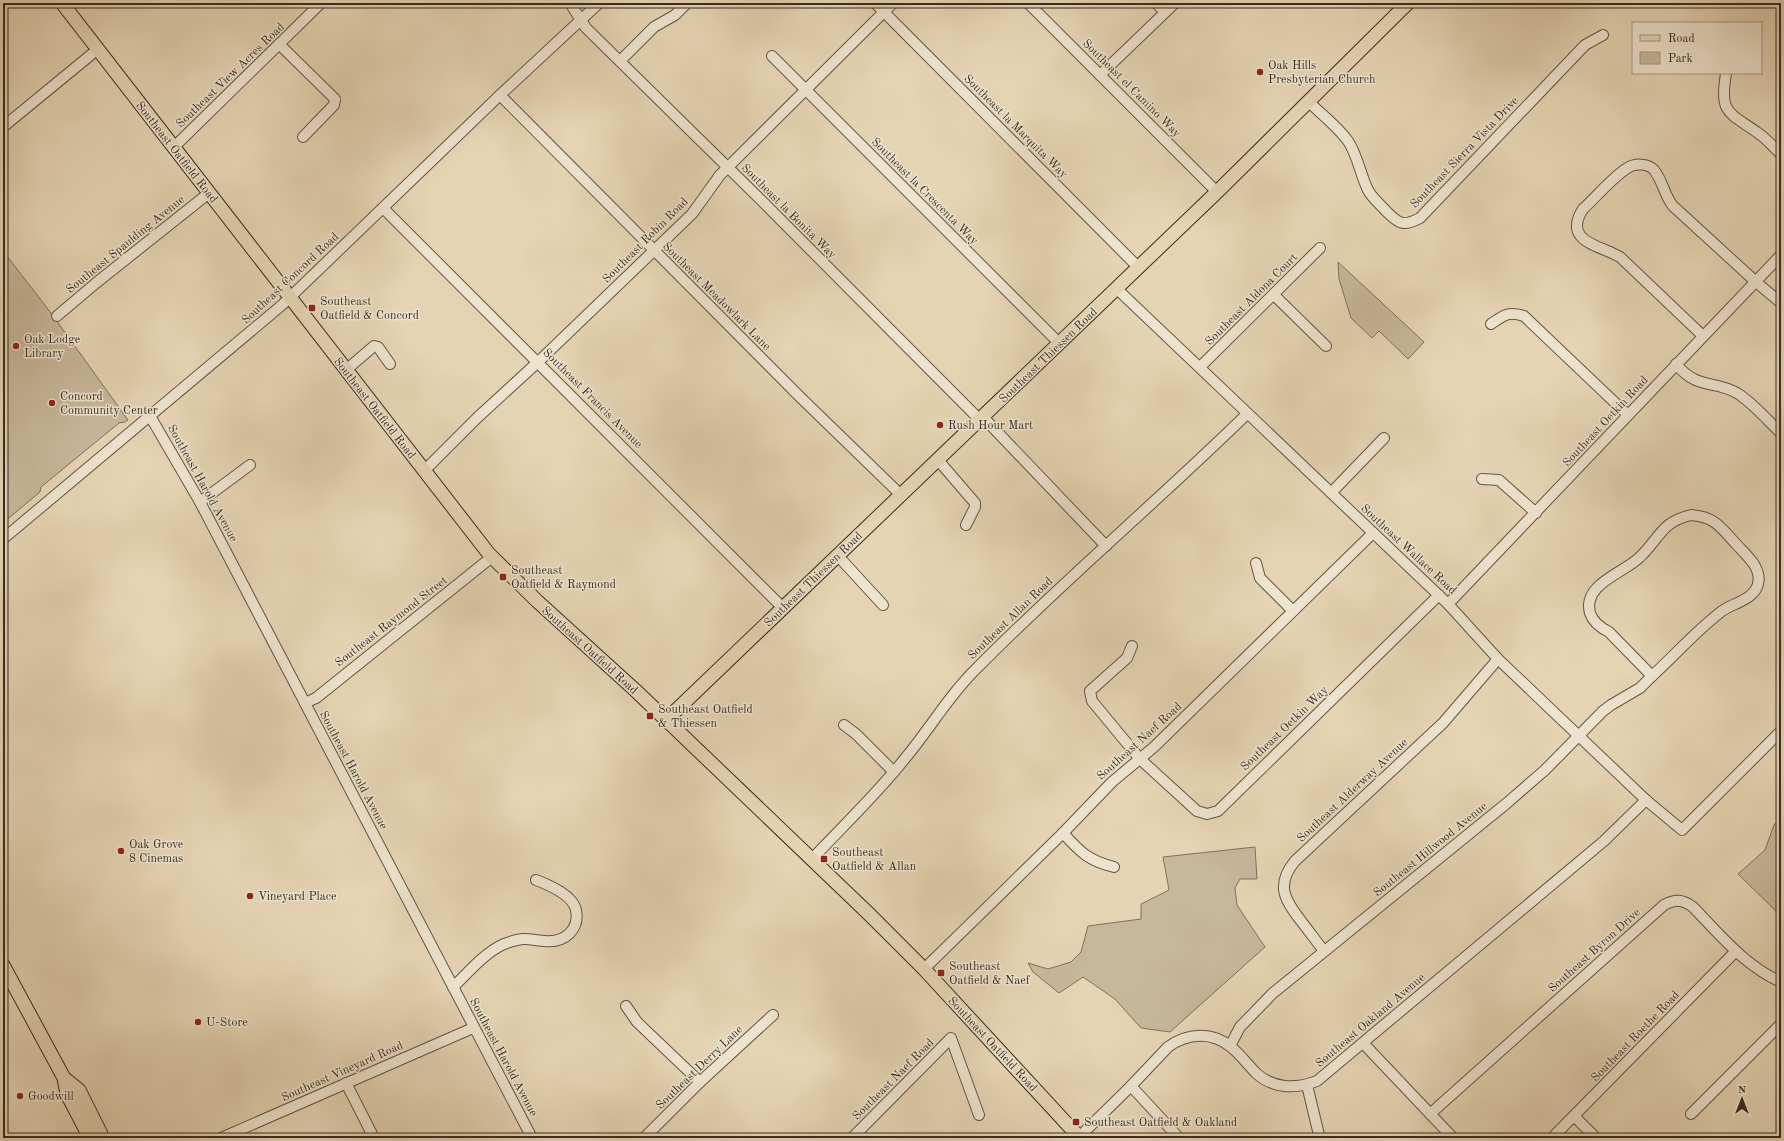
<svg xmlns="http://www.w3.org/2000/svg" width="1784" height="1141" viewBox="0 0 1784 1141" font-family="'Old Standard TT',serif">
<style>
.green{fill:#c7b79b;stroke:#7f725e}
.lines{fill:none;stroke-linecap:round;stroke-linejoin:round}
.minor-casing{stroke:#625645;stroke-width:12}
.major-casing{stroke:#372c20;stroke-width:15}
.minor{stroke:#eee3ce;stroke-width:10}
.major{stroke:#e5d4b4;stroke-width:13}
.poi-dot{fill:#8f2418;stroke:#eee3ce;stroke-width:1.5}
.labels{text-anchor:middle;stroke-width:3;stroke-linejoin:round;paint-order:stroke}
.poi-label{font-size:12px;fill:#372c20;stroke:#eee3ce;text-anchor:start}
.street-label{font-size:12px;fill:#372c20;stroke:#eee3ce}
</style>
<rect width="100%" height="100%" fill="#e5d4b4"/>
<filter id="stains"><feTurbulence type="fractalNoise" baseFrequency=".005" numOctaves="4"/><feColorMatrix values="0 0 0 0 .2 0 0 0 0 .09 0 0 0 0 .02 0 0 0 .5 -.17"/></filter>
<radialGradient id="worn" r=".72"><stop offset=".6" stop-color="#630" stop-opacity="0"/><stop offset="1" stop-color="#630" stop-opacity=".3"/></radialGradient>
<g class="green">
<polygon points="3,251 51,313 128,420 125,422 119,423 41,487 40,492 3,523"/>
<polygon points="1338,262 1424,342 1408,359 1379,331 1372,338 1351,318 1339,279"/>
<polygon points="1781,818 1781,916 1738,874 1765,850 1774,825"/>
<polygon points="1255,847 1257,879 1240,879 1235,888 1237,905 1265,947 1170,1032 1141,1028 1115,999 1083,977 1059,993 1033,972 1028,963 1048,969 1071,962 1081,952 1088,926 1141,919 1141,904 1169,890 1163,857"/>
</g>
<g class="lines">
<g class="minor-casing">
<g id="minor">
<polyline points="570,3 586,28 762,201 980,420"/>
<polyline points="875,3 1139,268"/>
<polyline points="1028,3 1217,192"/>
<polyline points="1156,3 1165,12"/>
<polyline points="279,44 335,99 334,105 303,137"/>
<polyline points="772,56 1060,344"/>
<polyline points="620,61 654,27 675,15 687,3"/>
<path d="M1726,74C1719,114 1729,112 1758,133C1766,138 1773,147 1781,154"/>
<polyline points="1100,75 1175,3"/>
<polyline points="500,95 799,396 901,495"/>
<path d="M1309,102C1321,114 1337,126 1348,141C1358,156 1360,174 1368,190C1372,198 1380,204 1386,211C1399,224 1403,227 1420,218L1585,45L1603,35"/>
<polyline points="3,127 98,49"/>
<polyline points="173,148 321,3"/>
<polyline points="383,208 783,608"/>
<polyline points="1117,289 1448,604 1498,659 1646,800 1682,830 1781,731"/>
<polyline points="1274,295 1326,346"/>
<polyline points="57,316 96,283 209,193"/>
<path d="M1491,324C1504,315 1508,311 1524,316L1628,415"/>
<path d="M1703,336L1620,257C1600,245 1562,242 1583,209C1596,197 1612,178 1626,169C1634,163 1648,163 1654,170C1663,181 1664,195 1673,206L1756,282L1781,303"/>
<path d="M1676,364C1697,390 1714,380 1737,393C1753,403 1767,420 1781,433"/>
<polyline points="1200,367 1320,248"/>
<polyline points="346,370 374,346 378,347 390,364"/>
<polyline points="150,416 200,502 532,1138"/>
<polyline points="983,417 1106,546"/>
<polyline points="938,460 975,503 975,507 966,525"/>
<polyline points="424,471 478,417 538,362 692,214 720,175 893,3"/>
<polyline points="1482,479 1499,480 1536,513"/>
<polyline points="1331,493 1384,438"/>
<polyline points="200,502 250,465"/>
<path d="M1691,515C1716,517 1721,528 1737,545C1747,556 1762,568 1758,584C1754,600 1733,603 1722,611C1697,630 1675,655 1652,676L1609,632C1601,628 1593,622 1590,613C1582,584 1624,573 1640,557C1660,538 1661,522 1691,515Z"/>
<polyline points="3,539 282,305 500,95 599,3"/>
<polyline points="838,556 883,605"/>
<polyline points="1256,563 1260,578 1293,611"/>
<polyline points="1448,604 1781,255"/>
<polyline points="1132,646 1127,658 1090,691 1092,701 1140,759 1197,811 1207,814 1218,811 1439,595"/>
<polyline points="305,703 316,698 492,557"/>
<polyline points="844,725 856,734 894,772"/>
<path d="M1063,833C1080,852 1089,861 1114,867"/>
<path d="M811,860C843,826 878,793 907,756C931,727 950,694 977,668C1064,580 1159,500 1247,414"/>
<path d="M1324,951C1316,941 1309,931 1301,921C1285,900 1275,885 1295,861L1443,723L1498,659"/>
<polyline points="924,969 1063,833 1112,782 1154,747 1373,533"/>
<path d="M453,987C468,973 484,953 504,944C510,942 517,939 524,939C532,939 538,941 545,941C564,943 580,930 576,910C573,895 549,885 536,880"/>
<polyline points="626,1006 637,1022 700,1082"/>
<polyline points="1363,1043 1453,1138"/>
<polyline points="1230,1046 1240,1027 1273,993 1507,803 1545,770 1603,711 1611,705 1640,688 1652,676"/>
<polyline points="346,1083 374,1138"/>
<polyline points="1307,1085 1319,1135"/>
<polyline points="1131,1086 1179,1138"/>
<path d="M1430,1114L1664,905C1675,899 1682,899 1693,907C1720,935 1745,966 1781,982"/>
<polyline points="1691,1114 1781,1024"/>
<polyline points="1574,1116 1596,1138"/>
<path d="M1079,1137L1131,1086L1168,1047C1187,1033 1212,1031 1231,1047C1240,1054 1248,1065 1256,1073C1273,1089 1296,1089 1317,1081L1604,841L1646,800"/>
<polyline points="221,1138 473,1028"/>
<polyline points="644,1138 700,1082 773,1015"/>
<polyline points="852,1138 951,1038 979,1115"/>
<polyline points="1552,1138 1736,951"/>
</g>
</g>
<g class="major-casing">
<g id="major">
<polyline points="62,3 489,554 537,601 635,690 869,914 924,969 1080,1138"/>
<polyline points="666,720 1217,192 1408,3"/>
<polyline points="3,965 64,1078 67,1094 90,1138"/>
<polyline points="64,1078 79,1090 103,1138"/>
</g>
</g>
<use href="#minor" class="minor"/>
<use href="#major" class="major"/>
</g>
<g class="poi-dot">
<circle cx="1260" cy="72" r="4"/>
<rect x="308" y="304" width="8" height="8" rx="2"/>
<circle cx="16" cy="346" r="4"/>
<circle cx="52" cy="403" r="4"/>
<circle cx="940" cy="425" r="4"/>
<rect x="499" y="573" width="8" height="8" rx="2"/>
<rect x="646" y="712" width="8" height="8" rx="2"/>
<circle cx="121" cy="851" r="4"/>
<rect x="820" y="855" width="8" height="8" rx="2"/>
<circle cx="250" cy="896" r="4"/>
<rect x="937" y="969" width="8" height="8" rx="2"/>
<circle cx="198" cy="1022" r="4"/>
<circle cx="20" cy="1096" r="4"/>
<rect x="1072" y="1118" width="8" height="8" rx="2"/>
</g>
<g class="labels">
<g class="poi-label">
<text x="1268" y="69">Oak Hills<tspan x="1268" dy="14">Presbyterian Church</tspan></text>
<text x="320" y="305">Southeast<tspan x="320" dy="14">Oatfield &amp; Concord</tspan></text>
<text x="24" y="343">Oak Lodge<tspan x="24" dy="14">Library</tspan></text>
<text x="60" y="400">Concord<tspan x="60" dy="14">Community Center</tspan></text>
<text x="948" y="429">Rush Hour Mart</text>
<text x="511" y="574">Southeast<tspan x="511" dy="14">Oatfield &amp; Raymond</tspan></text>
<text x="658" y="713">Southeast Oatfield<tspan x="658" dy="14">&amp; Thiessen</tspan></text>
<text x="129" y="848">Oak Grove<tspan x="129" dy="14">8 Cinemas</tspan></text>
<text x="832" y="856">Southeast<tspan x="832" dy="14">Oatfield &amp; Allan</tspan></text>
<text x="258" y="900">Vineyard Place</text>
<text x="949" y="970">Southeast<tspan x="949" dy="14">Oatfield &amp; Naef</tspan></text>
<text x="206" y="1026">U-Store</text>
<text x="28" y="1100">Goodwill</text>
<text x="1084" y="1126">Southeast Oatfield &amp; Oakland</text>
</g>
<g class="street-label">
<text transform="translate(230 75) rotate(-44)" y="4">Southeast View Acres Road</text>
<text transform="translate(1132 88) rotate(45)" y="4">Southeast el Camino Way</text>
<text transform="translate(1016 126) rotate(45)" y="4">Southeast la Marquita Way</text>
<text transform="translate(177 152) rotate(52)" y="4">Southeast Oatfield Road</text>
<text transform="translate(1464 152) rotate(-46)" y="4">Southeast Sierra Vista Drive</text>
<text transform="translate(925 191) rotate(45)" y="4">Southeast la Crescenta Way</text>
<text transform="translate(789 211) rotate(45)" y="4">Southeast la Bonita Way</text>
<text transform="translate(645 240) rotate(-45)" y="4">Southeast Robin Road</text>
<text transform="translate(125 244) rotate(-39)" y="4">Southeast Spaulding Avenue</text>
<text transform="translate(290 278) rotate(-43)" y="4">Southeast Concord Road</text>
<text transform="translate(717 296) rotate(45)" y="4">Southeast Meadowlark Lane</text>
<text transform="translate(1251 299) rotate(-45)" y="4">Southeast Aldona Court</text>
<text transform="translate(1048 355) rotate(-44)" y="4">Southeast Thiessen Road</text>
<text transform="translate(593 398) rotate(45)" y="4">Southeast Francis Avenue</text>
<text transform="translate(375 408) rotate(52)" y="4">Southeast Oatfield Road</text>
<text transform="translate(1605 421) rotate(-47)" y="4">Southeast Oetkin Road</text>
<text transform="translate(203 483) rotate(61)" y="4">Southeast Harold Avenue</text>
<text transform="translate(1409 549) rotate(43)" y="4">Southeast Wallace Road</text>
<text transform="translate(813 579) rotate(-44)" y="4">Southeast Thiessen Road</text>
<text transform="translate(1010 618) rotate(-44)" y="4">Southeast Allan Road</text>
<text transform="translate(391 621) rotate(-38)" y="4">Southeast Raymond Street</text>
<text transform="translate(590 650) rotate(42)" y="4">Southeast Oatfield Road</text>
<text transform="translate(1284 728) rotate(-44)" y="4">Southeast Oetkin Way</text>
<text transform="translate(1139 741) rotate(-42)" y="4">Southeast Naef Road</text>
<text transform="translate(354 770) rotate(62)" y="4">Southeast Harold Avenue</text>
<text transform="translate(1352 790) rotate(-43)" y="4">Southeast Alderway Avenue</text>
<text transform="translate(1430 849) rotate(-39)" y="4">Southeast Hillwood Avenue</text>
<text transform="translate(1594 950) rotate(-42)" y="4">Southeast Byron Drive</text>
<text transform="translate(1370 1020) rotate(-40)" y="4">Southeast Oakland Avenue</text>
<text transform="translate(1635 1036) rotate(-46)" y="4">Southeast Roethe Road</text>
<text transform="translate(993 1044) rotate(47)" y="4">Southeast Oatfield Road</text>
<text transform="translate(504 1057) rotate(62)" y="4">Southeast Harold Avenue</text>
<text transform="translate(699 1067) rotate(-44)" y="4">Southeast Derry Lane</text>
<text transform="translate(342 1071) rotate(-24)" y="4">Southeast Vineyard Road</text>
<text transform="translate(893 1079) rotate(-45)" y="4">Southeast Naef Road</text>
</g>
</g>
<rect width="1784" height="1141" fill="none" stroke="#e5d4b4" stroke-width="16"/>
<rect x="4" y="4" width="1776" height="1133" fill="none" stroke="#372c20" stroke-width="2"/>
<rect x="8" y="8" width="1768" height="1125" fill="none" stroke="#372c20"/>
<rect x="1632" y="22" width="130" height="52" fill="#eee3ce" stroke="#a59a88"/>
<rect x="1640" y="35" width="20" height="6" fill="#e5d4b4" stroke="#a59a88"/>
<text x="1668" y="42" font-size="12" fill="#372c20">Road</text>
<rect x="1640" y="52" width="20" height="12" fill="#c7b79b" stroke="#a59a88"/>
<text x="1668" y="62" font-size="12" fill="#372c20">Park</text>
<g transform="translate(1742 1099)" stroke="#eee3ce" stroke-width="3" paint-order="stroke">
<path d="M0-3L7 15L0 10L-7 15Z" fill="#372c20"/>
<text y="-6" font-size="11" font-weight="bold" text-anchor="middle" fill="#372c20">N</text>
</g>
<rect width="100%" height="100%" filter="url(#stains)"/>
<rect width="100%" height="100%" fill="url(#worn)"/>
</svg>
